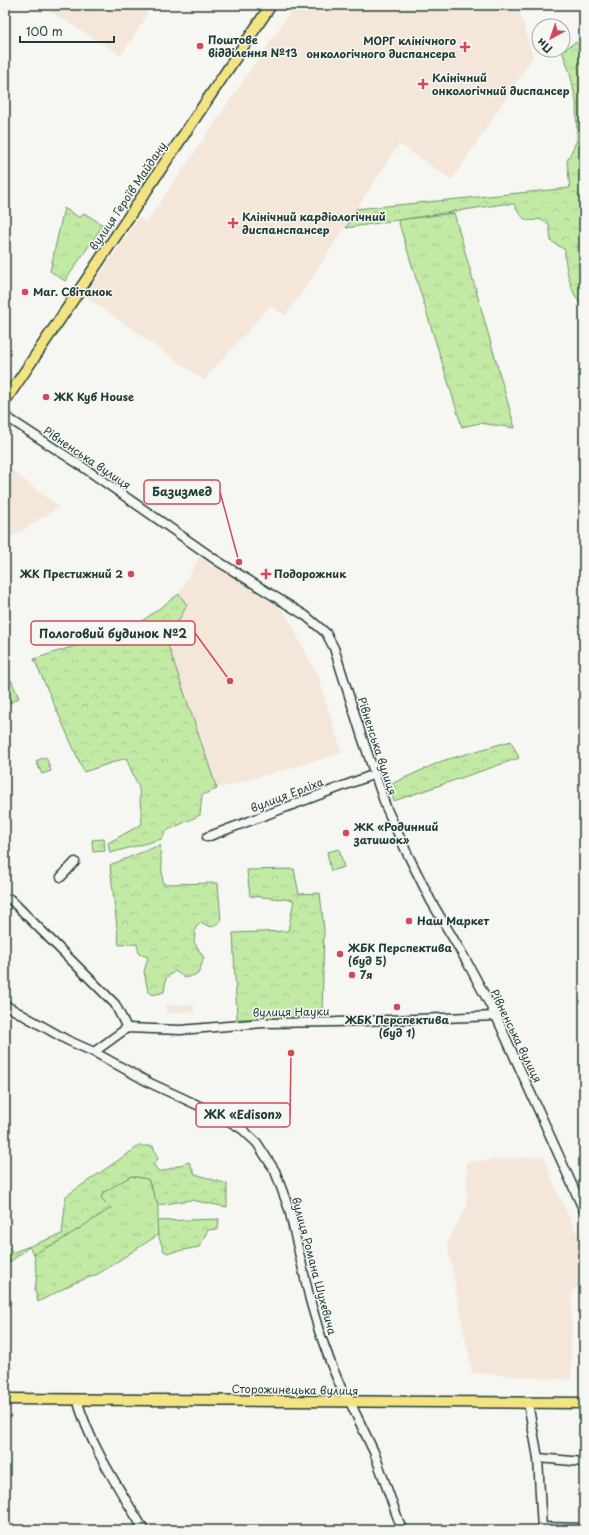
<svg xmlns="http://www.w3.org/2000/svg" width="589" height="1535" viewBox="0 0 589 1535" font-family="'Playpen Sans',sans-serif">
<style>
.built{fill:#f5e6da}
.grass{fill:url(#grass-tufts);stroke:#70946c}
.forest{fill:url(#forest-crowns);stroke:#70946c}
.pitch{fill:#c2eaa5;stroke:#70946c}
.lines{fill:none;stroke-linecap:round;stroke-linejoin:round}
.minor-casing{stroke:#1f3d34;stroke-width:11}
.major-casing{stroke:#1f3d34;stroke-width:13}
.minor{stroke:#f6f6f2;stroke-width:8}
.major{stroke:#f4e382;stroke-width:10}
.poi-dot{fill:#d1495b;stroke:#f6f6f2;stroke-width:1.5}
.labels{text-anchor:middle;stroke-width:3;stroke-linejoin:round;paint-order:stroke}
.poi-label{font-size:11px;font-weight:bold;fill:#1f3d34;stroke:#f6f6f2;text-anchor:start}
.street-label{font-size:11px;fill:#1f3d34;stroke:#f6f6f2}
.leader{fill:none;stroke:#d1495b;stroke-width:1.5}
.callout-dot{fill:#d1495b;stroke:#f6f6f2;stroke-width:1.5}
.callout{fill:#f6f6f2;stroke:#d1495b;stroke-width:1.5}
.callout-label{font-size:12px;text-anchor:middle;font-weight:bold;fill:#1f3d34}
</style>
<defs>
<pattern id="grass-tufts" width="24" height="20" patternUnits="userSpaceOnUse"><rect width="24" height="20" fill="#c2eaa5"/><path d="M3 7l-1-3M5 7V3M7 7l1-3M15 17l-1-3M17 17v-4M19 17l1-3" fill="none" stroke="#a6ca8f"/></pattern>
<pattern id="forest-crowns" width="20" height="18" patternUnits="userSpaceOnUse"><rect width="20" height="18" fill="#c2eaa5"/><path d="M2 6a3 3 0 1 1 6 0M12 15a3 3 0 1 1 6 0" fill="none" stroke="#a6ca8f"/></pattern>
</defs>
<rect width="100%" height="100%" fill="#f6f6f2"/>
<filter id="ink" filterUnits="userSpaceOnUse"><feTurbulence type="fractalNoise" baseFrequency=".025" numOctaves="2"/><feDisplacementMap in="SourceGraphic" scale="8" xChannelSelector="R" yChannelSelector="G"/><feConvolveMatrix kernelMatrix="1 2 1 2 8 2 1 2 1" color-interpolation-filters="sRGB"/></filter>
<g filter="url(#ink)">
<g class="built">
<polygon points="53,5 149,5 144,21 121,55 49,11"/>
<polygon points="295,5 518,5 533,57 452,180 399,144 299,297 285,315 270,306 204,380 85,296 139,218 147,222"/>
<polygon points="5,465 59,507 5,541"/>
<polygon points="201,554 281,608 290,622 318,676 342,753 217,789 167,641 187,605 179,594"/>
<polygon points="166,1005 194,1005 194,1012 166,1013"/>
<polygon points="544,1156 556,1190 584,1247 584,1286 572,1290 571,1380 472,1373 447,1243 467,1206 467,1162"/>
</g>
<g class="grass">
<polygon points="64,208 80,218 84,213 103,225 65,281 50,271"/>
<polygon points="454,213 515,428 480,423 462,427 398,220"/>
<polygon points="11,680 19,698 10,703 5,691 5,683"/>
<polygon points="46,757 51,771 42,774 36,761"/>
<polygon points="104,839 105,851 93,852 92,840"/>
<polygon points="131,1176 148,1179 158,1205 158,1235 98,1274 74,1283 38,1302 35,1290 37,1273 34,1254 63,1239 110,1208 101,1198 103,1192"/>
</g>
<g class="forest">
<path d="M576,42L584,53V244L578,245L577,249L584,272V307C572,299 564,265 565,250L551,241L549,224L539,219C524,224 521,216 514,204H503L346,228L356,209L570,188L567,161L577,140L576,101L570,73L562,51Z"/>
<polygon points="179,594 187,605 167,642 217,789 202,795 200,815 166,831 162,839 110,853 108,843 142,824 139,788 126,758 84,772 34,659 134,627"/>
<polygon points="511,741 519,758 394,801 389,785 442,761"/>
<polygon points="160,845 163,884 218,883 221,921 212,927 201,923 196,927 194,942 204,958 198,974 185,978 175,971 166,978 164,992 153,995 148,991 144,972 148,957 139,954 137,944 119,945 110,865"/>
<polygon points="294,869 299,894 320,893 324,929 322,1018 237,1019 233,933 288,931 294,900 250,896 247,870"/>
<polygon points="139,1146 153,1146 158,1159 153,1163 158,1171 163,1171 189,1162 195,1174 227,1184 227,1207 191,1200 158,1205 148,1179 131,1176 104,1192 101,1198 111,1208 63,1239 34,1254 29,1247 5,1266 5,1246 14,1252 62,1234 66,1196"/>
<polygon points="219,1219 218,1229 208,1230 199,1247 168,1253 164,1251 158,1235 157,1221"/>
</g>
<polygon class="pitch" points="339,849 344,867 331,871 327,852"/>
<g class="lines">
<g class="minor-casing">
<g id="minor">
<polyline points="5,416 83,467 216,560 306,616 326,633 334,648 362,737 386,807 406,851 431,901 467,962 496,1016 584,1211"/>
<polyline points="207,837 375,774"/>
<polyline points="61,877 75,862"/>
<polyline points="10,899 115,1004 127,1028"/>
<polyline points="5,1005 67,1040 94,1052 150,1083 219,1115 242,1129 257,1143 275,1171 289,1209 310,1300 319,1331 331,1364 342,1390 350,1402 374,1452 402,1530"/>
<polyline points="94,1052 127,1028 180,1030 264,1023 336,1022 496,1016"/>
<path d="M77,1399C90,1446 119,1488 144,1530"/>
<polyline points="528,1403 538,1458 542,1530"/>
<polyline points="538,1458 584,1462"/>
<polyline points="543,1527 584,1528"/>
</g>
</g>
<g class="major-casing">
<g id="major">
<polyline points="5,401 271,5"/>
<polyline points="5,1399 584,1403"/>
</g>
</g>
<use href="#minor" class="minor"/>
<use href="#major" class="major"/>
</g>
</g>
<g class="poi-dot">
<circle cx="200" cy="46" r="4"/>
<path d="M463 41h4v4h4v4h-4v4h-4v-4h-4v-4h4z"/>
<path d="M421 78h4v4h4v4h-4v4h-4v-4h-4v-4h4z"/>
<path d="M231 217h4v4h4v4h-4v4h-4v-4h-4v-4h4z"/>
<circle cx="25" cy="292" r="4"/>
<circle cx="46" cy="397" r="4"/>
<circle cx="131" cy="574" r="4"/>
<path d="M264 568h4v4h4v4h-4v4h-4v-4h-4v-4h4z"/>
<circle cx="346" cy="833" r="4"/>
<circle cx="409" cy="921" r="4"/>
<circle cx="340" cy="954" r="4"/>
<circle cx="352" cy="975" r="4"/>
<circle cx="397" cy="1007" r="4"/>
</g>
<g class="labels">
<g class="poi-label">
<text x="208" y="44">Поштове<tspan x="208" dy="13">відділення №13</tspan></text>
<text x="456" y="45" text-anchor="end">МОРГ клінічного<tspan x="456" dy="13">онкологічного диспансера</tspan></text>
<text x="432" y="82">Клінічний<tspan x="432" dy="13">онкологічний диспансер</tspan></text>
<text x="242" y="221">Клінічний кардіологічний<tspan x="242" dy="13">диспанспансер</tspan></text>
<text x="33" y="296">Маг. Світанок</text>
<text x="54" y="401">ЖК Куб House</text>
<text x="123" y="578" text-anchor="end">ЖК Престижний 2</text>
<text x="274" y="578">Подорожник</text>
<text x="354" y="831">ЖК «Родинний<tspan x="354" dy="13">затишок»</tspan></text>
<text x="417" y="925">Наш Маркет</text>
<text x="348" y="952">ЖБК Перспектива<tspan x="348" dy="13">(буд 5)</tspan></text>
<text x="360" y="979">7я</text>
<text x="397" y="1024" text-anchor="middle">ЖБК Перспектива<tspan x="397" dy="13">(буд 1)</tspan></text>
</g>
<g class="street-label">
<text transform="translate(128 196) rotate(-56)" y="4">вулиця Героїв Майдану</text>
<text transform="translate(87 458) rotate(34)" y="4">Рівненська вулиця</text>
<text transform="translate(377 746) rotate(72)" y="4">Рівненська вулиця</text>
<text transform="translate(287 795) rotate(-21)" y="4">вулиця Ерліха</text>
<text transform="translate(291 1012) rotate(-1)" y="4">вулиця Науки</text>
<text transform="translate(516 1036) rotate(64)" y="4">Рівненська вулиця</text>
<text transform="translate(314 1266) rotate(75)" y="4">вулиця Романа Шухевича</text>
<text transform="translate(295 1390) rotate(1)" y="4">Сторожинецька вулиця</text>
</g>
</g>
<path class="leader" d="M239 562L220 492M230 681L195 633M291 1053L290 1115"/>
<g class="callout-dot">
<circle cx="239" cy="562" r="4"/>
<circle cx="230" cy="681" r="4"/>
<circle cx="291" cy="1053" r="4"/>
</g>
<g class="callout">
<rect x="144" y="480" width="76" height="24" rx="4"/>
<rect x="31" y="621" width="164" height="24" rx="4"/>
<rect x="196" y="1103" width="94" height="24" rx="4"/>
</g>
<g class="callout-label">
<text x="182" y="496">Базизмед</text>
<text x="113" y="638">Пологовий будинок №2</text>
<text x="243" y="1119">ЖК «Edison»</text>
</g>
<rect width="589" height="1535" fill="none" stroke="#f6f6f2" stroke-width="20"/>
<rect x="10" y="10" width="569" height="1515" fill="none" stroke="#1f3d34" stroke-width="1.5" filter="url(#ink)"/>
<g transform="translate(551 38) rotate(220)"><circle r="19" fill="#f6f6f2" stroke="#a0aca6"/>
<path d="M0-3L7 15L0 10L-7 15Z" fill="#d1495b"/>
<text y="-6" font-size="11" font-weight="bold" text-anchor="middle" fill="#1f3d34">Пн</text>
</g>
<path d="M20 36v6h94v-6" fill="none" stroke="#1f3d34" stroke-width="2"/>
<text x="26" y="36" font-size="12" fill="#1f3d34" stroke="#f6f6f2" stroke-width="3" paint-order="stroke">100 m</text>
</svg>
